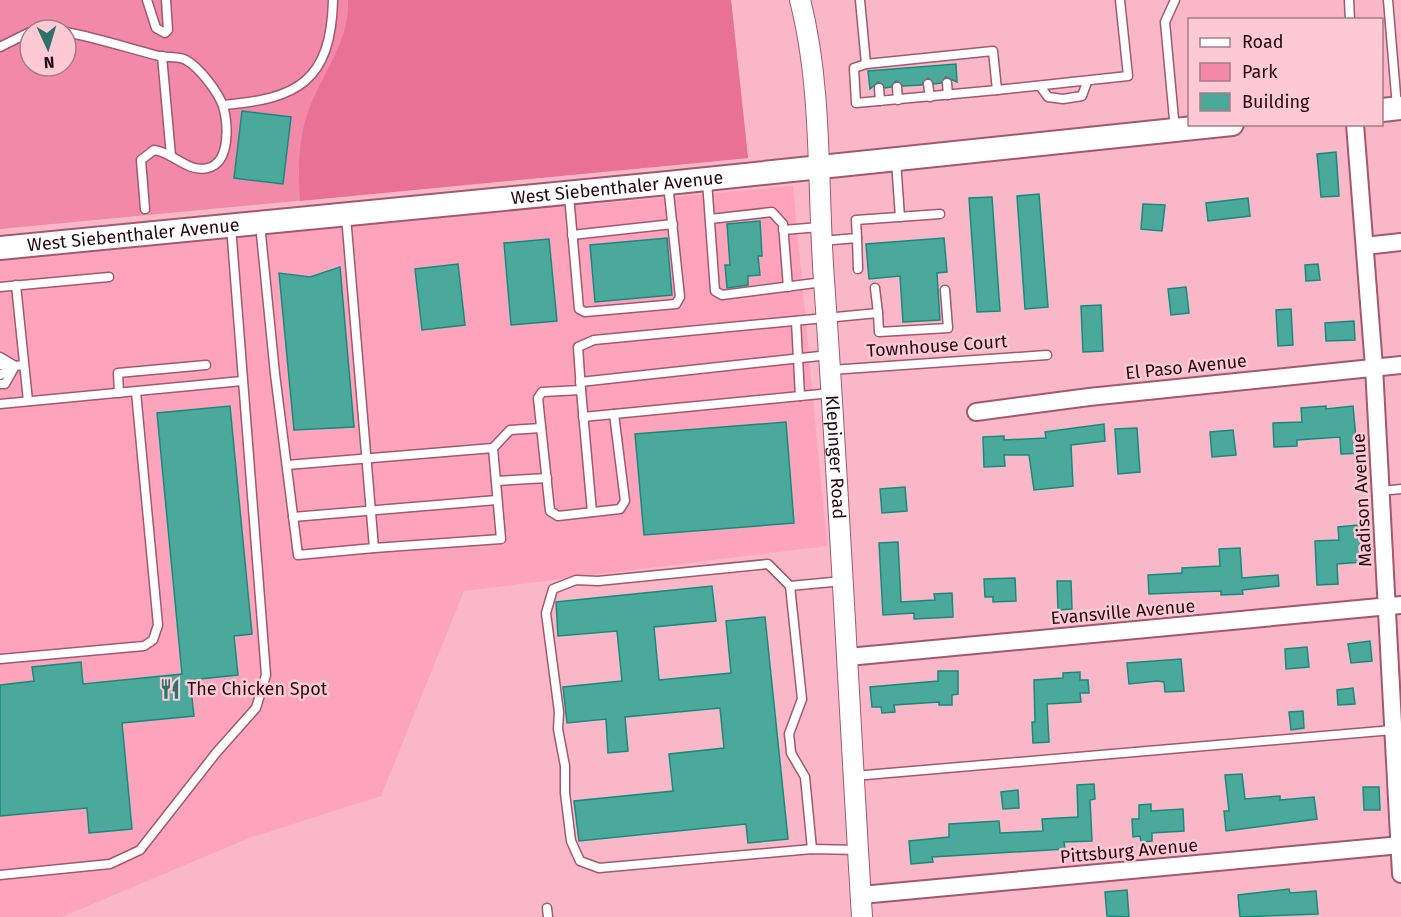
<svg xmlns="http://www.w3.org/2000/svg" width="1401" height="917" viewBox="0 0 1401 917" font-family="'Fira Sans',sans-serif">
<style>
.built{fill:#fda4bc}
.green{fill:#f389a8;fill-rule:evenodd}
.forest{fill:#e97195}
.building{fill:#4ba99b;stroke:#148b7e;stroke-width:1.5}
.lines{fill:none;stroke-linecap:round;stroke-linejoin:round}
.service-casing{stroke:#a2596d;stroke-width:11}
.minor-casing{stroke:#a2596d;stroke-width:20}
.tertiary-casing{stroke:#a2596d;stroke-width:22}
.secondary-casing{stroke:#a2596d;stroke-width:26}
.service{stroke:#fff;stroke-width:8}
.minor{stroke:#fff;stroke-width:16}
.tertiary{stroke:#fff;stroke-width:20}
.secondary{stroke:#fff;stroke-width:22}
.labels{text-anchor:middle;stroke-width:5;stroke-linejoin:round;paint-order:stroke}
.street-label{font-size:18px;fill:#240811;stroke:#fcc9d5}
.poi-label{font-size:18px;fill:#240811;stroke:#fcc9d5;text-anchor:start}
</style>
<rect width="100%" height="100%" fill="#f9b7c7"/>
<polygon class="built" points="793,186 827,546 464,591 381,796 249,838 62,917 0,917 0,258"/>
<path class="green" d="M0,0H731L748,158L0,229ZM30,30H66V66H30Z"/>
<path class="forest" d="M348,0H731L748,158L300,201C298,170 298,139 309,109C323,72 350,41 348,0Z"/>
<g class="building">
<polygon points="956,64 957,82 946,77 941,83 934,84 928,78 922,85 903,86 896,81 891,87 885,88 878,82 870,89 868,71"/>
<polygon points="242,111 291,117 283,184 234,178"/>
<polygon points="1336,152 1339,196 1321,197 1317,154"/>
<polygon points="1039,194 1048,307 1025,309 1017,196"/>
<polygon points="992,197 1000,311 977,312 969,198"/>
<polygon points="1248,198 1250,216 1208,221 1206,203"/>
<polygon points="1143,204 1165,205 1162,231 1141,229"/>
<polygon points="760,221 762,256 758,256 760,275 748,276 748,285 727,288 725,265 730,265 727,224"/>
<polygon points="667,238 672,295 595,302 590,245"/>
<polygon points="944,238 947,272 937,273 940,320 903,322 900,276 869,279 866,244"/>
<polygon points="549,239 557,321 511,325 504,243"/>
<polygon points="458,264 465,325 422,330 415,269"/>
<polygon points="1318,264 1320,280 1306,281 1305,265"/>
<polygon points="340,267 354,427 294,430 279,273 310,277"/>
<polygon points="1186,287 1189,313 1171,315 1168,289"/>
<polygon points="1101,305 1103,351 1083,352 1081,306"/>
<polygon points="1291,309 1293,345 1278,346 1276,310"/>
<polygon points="1354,321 1355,340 1326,341 1325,323"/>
<polygon points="230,406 252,634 234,636 238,675 190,680 194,716 122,723 132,829 89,833 87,808 0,816 0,685 34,681 32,667 81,662 83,684 182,674 157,413"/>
<polygon points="1326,406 1326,409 1353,406 1356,438 1364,437 1365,453 1341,454 1340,437 1297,440 1297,446 1274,447 1273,423 1302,422 1301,408"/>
<polygon points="786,422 794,523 644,535 635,434"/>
<polygon points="1104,424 1105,441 1071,445 1073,486 1034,490 1029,455 1004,455 1005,466 984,467 983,437 1004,436 1004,440 1046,438 1045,432"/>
<polygon points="1137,428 1140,472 1118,474 1115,429"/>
<polygon points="1233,430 1236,455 1212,457 1210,432"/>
<polygon points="905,487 907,511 882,513 880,489"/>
<polygon points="1358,525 1362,562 1337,564 1338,584 1317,585 1315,541 1339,540 1338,527"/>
<polygon points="898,542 901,602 935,600 934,594 952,593 953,617 914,619 914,613 883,615 879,543"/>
<polygon points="1240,548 1242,578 1278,575 1279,586 1242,590 1243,594 1221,595 1221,591 1149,594 1148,575 1182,573 1182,568 1220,566 1219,549"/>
<polygon points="1015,578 1016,601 993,602 993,597 985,597 984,579"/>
<polygon points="1057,581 1071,581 1072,609 1058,610"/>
<polygon points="712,586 716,621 654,627 659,680 731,673 726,621 765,617 788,839 748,843 746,824 579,841 574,801 673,791 669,754 724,748 720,708 625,717 628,751 608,753 606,719 567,723 563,687 622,681 617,631 558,636 556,602"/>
<polygon points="1370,641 1372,661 1351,663 1348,644"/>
<polygon points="1307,647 1309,667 1286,669 1285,649"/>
<polygon points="1181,659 1184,691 1165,692 1164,682 1157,681 1129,684 1127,663"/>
<polygon points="938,671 958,671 958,694 952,695 952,705 939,705 939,702 894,705 895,712 882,713 881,707 872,707 870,687 938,681"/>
<polygon points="1080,672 1080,680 1088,680 1089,693 1080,693 1081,702 1047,704 1049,742 1033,743 1032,722 1035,722 1034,680 1063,678 1063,673"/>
<polygon points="1353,688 1355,704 1338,705 1337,690"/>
<polygon points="1303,711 1304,728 1291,730 1289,712"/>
<polygon points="1242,774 1245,799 1280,796 1280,800 1314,797 1317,819 1226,831 1224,811 1229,811 1225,775"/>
<polygon points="1094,784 1095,799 1090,800 1092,841 1064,842 1065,849 932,857 933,862 911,864 909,841 949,837 949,824 999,821 1000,833 1043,831 1042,819 1078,817 1077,785"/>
<polygon points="1363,787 1379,787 1380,810 1364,810"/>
<polygon points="1018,790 1019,808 1003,809 1001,792"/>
<polygon points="1151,804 1151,811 1183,809 1184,831 1152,833 1152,841 1141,842 1140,836 1133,837 1132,819 1139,819 1139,805"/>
<polygon points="1289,889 1290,893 1316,891 1318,914 1240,917 1238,895"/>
<polygon points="1127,890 1129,917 1107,916 1105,892"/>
</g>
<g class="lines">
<g class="service-casing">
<g id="service">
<polyline points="147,0 156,28 165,33 168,30 166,0"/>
<polyline points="860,0 866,64 993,51 997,90 1128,76 1120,0"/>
<polyline points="1175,0 1165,22 1175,130"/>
<polyline points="1349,0 1350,20"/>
<polyline points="1388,0 1397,107"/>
<polyline points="40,30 57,30"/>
<path d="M66,32C97,38 128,48 159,56C168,58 178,56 186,60C200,68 218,92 223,106C228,123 231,162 208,168C187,173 173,152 154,150L141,160L145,209"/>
<polyline points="0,47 30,32"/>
<polyline points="162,56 171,156"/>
<polyline points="866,64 854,68 856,103 997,90"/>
<polyline points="947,83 948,95"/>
<polyline points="928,84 930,97"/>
<polyline points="1040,86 1048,97 1063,99 1082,96 1087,82"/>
<polyline points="897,87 898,100"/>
<polyline points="879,88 880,101"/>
<path d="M223,105C297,99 331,82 333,0"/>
<polyline points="896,161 900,217"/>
<polyline points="707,181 715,291 722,295 823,282"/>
<polyline points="569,195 579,309 585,312 676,304 680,297 668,184"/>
<polyline points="710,219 772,212 783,224 788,287"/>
<polyline points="260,224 275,374 298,555 374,548 346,216"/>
<polyline points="783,230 820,227"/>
<polyline points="572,235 673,224"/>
<polyline points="857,238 856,220 940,214"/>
<polyline points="821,241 857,238 858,269"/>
<polyline points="16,285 28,401"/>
<polyline points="0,287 109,277"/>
<polyline points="875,288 878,313"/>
<polyline points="796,321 800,396"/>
<polyline points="0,357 15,366"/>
<polyline points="0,365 15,366"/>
<polyline points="831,370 1047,355"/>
<polyline points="0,375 15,366"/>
<polyline points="580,382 829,355"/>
<polyline points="0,384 5,384 15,366 24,365"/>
<polyline points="581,390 592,512"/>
<polyline points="119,393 118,373 206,365"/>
<polyline points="0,404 242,381"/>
<polyline points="614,414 625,501 620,509 558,516 550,511 538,398 542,392 581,390 578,347 594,340 878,313 879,332 948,328 945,290"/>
<polyline points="583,417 831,393"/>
<polyline points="287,465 493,448 510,430 541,428"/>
<polyline points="496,481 547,478"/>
<polyline points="1381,491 1401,489"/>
<polyline points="293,517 497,500"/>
<polyline points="374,548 501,539 493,448"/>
<polyline points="790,586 768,564 598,581 576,580 553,589 546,613 559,712 558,729 565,766 565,793 571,841 580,861 599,868 812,849 858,850"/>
<polyline points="0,659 144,646 153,640 158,625 136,392"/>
<polyline points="854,776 1393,730"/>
<polyline points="812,849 805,777 791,753 790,742 789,734 802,699 790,586 843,581"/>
<polyline points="0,875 110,864 140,850 216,753 256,708 266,675 231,226"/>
<polyline points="547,908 548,917"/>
</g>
</g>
<g class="minor-casing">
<g id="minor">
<polyline points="1355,124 1374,367 1401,874"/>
<polyline points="1365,246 1401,242"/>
<polyline points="976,412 1089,397 1401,365"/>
<polyline points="848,657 1401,605"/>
<polyline points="861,895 1401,845"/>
</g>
</g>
<g class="tertiary-casing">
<g id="tertiary">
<path id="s1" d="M800,0C823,89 817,188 824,280C839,492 849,705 862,917"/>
</g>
</g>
<g class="secondary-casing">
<g id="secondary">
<polyline points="1382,110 1401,108"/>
<path id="s2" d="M0,248L668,183L1232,124"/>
</g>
</g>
<use href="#service" class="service"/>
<use href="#minor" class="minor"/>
<use href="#tertiary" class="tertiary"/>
<use href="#secondary" class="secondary"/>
</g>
<defs>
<g id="restaurant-bare" transform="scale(1.62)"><path d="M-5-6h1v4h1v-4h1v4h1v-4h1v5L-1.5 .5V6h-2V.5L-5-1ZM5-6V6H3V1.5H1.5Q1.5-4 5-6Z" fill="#2c7268" stroke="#fcc9d5" stroke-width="2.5" paint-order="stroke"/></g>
</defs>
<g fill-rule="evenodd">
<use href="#restaurant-bare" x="170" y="689"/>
</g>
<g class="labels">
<g class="street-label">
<text dy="6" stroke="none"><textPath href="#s2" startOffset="620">West Siebenthaler Avenue</textPath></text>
<text dy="6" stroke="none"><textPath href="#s2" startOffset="134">West Siebenthaler Avenue</textPath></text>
<text transform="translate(937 346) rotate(-4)" y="6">Townhouse Court</text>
<text transform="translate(1186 367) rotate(-6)" y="6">El Paso Avenue</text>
<text dy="6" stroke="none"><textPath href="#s1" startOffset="459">Klepinger Road</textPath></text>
<text transform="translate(1362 500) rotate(-93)" y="6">Madison Avenue</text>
<text transform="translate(1123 612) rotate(-5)" y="6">Evansville Avenue</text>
<text transform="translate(1129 851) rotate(-5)" y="6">Pittsburg Avenue</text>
</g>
<g class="poi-label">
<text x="187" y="695">The Chicken Spot</text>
</g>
</g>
<rect x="1188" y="18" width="195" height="108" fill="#fcc9d5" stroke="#a67c87" stroke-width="1.5"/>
<rect x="1200" y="38" width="30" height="9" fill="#ffffff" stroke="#a67c87" stroke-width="1.5"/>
<text x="1242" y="48" font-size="18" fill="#240811">Road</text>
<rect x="1200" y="63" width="30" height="18" fill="#f389a8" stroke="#a67c87" stroke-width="1.5"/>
<text x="1242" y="78" font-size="18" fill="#240811">Park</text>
<rect x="1200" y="93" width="30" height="18" fill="#4ba99b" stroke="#a67c87" stroke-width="1.5"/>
<text x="1242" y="108" font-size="18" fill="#240811">Building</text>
<g transform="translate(48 48) rotate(176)"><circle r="28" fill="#fcc9d5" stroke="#a67c87" stroke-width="1.5"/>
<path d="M0-4.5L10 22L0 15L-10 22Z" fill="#2c7268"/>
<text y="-9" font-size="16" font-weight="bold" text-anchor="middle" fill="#240811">N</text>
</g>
</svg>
